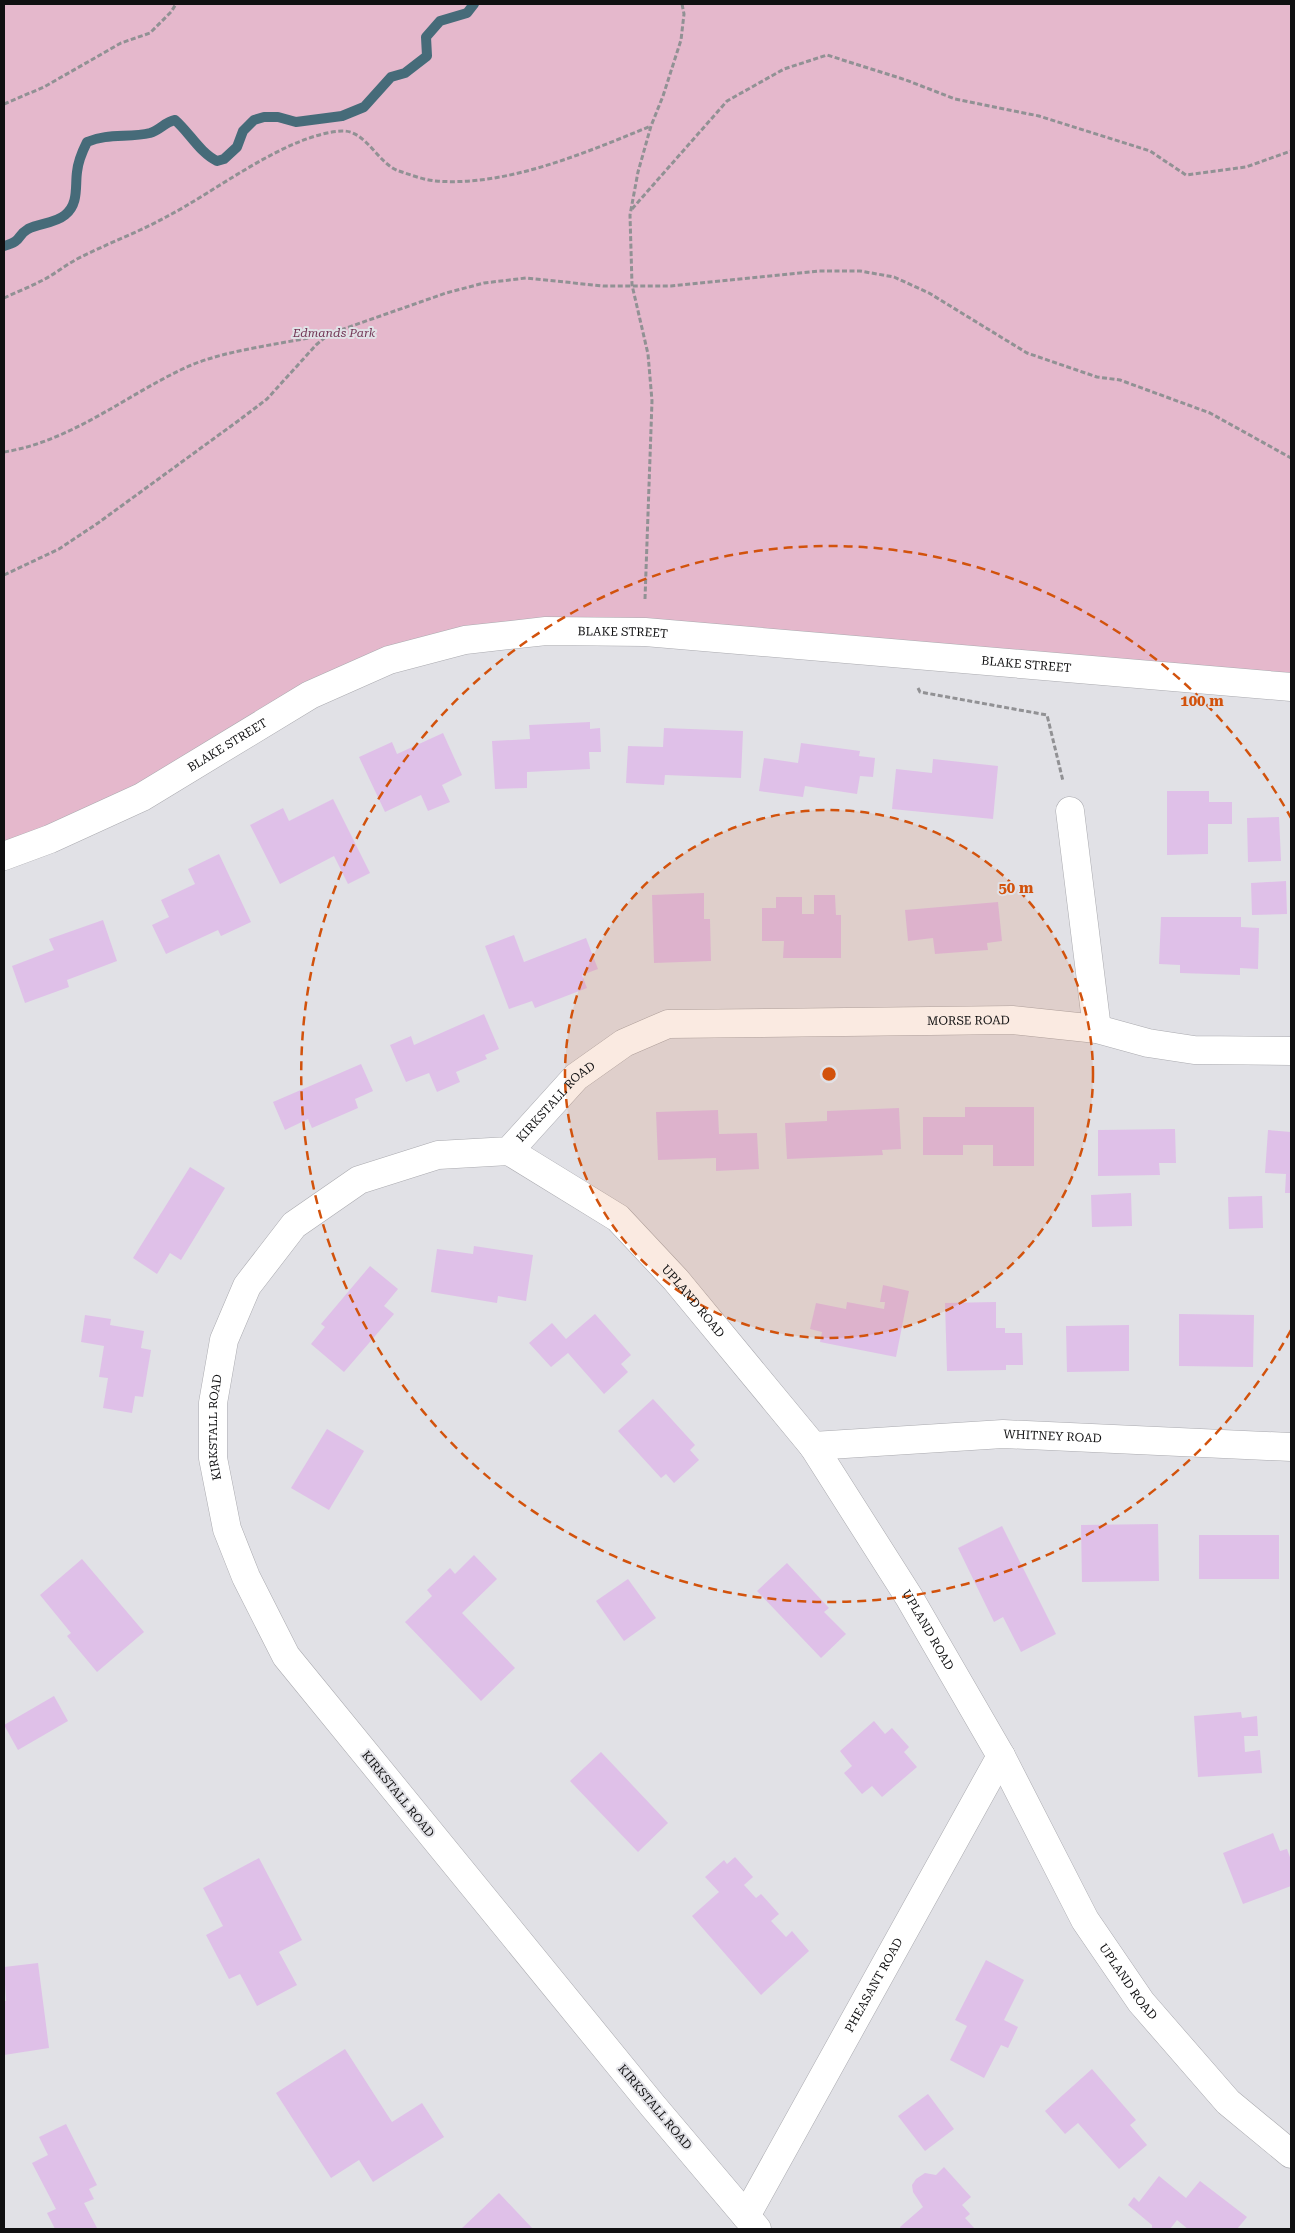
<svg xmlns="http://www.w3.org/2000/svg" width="1295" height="2233" viewBox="0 0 1295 2233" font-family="'Roboto Serif',serif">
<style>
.green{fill:#e5b8cc}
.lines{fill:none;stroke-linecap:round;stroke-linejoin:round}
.stream{stroke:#466b79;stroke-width:10}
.building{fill:#dfc0e8}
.minor-casing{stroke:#aaaaaf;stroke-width:29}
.path{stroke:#919194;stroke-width:3;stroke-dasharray:5 2.5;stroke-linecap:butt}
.minor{stroke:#fff;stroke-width:28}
.ring{fill:none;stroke:#d2520c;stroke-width:2.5;stroke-dasharray:9 6}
.labels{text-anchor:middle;stroke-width:4;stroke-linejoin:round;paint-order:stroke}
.park-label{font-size:12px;font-style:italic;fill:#723655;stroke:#e1e1e6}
.street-label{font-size:12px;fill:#101011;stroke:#e1e1e6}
.centre{fill:#d2520c;stroke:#e1e1e6;stroke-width:2.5}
.ring-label{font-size:15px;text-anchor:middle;font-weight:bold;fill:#d2520c;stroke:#e1e1e6;stroke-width:4;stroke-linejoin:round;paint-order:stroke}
</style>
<rect width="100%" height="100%" fill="#e1e1e6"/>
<polygon class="green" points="4,4 1291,4 1291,687 645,632 389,660 4,856"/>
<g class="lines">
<path class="stream" d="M4,246C23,241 16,236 28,229C39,223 54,224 65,215C79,204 75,186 77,172C78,161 82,152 87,142C107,133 129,138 150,133C160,130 165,122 175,120C189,132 200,153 217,161L224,159L237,147L243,131L254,120L264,117H278L296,122L342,116L364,107L391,77L405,73L427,56L426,37L440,21L467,13L474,4"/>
</g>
<g class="building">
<polygon points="590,722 590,729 600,728 601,752 589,752 590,769 527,772 527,788 495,789 492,741 530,739 529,725"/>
<polygon points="664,728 743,731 741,778 665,775 664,785 626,783 628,746 663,747"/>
<polygon points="443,733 462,775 442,785 450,802 428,811 421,795 385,812 359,757 392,742 397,754"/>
<polygon points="801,743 860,751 859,756 875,758 873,777 860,776 857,794 805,786 803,797 759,791 764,758 798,763"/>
<polygon points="933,759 998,766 993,819 892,809 896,769 932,773"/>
<polygon points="1167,791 1209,791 1209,802 1232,802 1232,824 1208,824 1208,854 1167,855"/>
<polygon points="333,799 370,873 348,884 334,856 280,884 250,825 283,808 289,821"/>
<polygon points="1279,817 1281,861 1248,862 1247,818"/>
<polygon points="219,854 251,922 221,936 218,930 166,954 152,925 169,917 161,900 195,884 188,869"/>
<polygon points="1286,881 1287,914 1252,915 1251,883"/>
<polygon points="704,893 704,919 710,919 711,961 654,963 652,895"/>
<polygon points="814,895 835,895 836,915 841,915 841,958 783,958 784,941 762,941 762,908 776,908 776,897 802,897 802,914 814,914"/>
<polygon points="998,902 1002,941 987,943 988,950 935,954 933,938 908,941 905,910"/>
<polygon points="1161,917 1241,917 1241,927 1259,928 1258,969 1240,968 1240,975 1180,973 1180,965 1159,964"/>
<polygon points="103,920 117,961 67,980 69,987 25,1003 12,966 54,950 49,939"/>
<polygon points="514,935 524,962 586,938 598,969 582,975 587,988 535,1008 532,1001 509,1009 485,946"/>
<polygon points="484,1014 499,1049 485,1055 487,1059 456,1072 460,1082 437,1092 429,1073 406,1082 390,1045 411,1036 414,1045"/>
<polygon points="361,1064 373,1091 355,1099 358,1108 312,1128 308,1119 285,1130 273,1102"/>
<polygon points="965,1107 1034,1107 1034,1166 993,1166 993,1145 963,1145 963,1155 923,1155 923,1117 965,1117"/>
<polygon points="899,1108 901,1149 882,1150 883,1155 787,1159 785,1123 827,1121 827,1111"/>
<polygon points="718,1110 719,1134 757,1133 759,1169 716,1171 716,1158 658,1160 656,1112"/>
<polygon points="1175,1129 1176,1163 1159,1163 1160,1175 1098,1176 1098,1130"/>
<polygon points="1268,1130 1291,1132 1291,1193 1285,1193 1286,1174 1265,1173"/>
<polygon points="190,1167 225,1188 181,1260 170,1253 157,1274 133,1258"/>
<polygon points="1131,1193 1132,1226 1092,1227 1091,1195"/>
<polygon points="1262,1196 1263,1228 1229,1229 1228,1197"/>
<polygon points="474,1246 533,1255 526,1301 498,1296 497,1303 431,1292 437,1249 473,1254"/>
<polygon points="370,1266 398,1289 384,1306 394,1314 344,1372 311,1344 325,1327 321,1324"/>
<polygon points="883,1285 909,1291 896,1357 820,1342 822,1332 810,1329 816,1303 846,1309 847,1302 884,1309 885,1302 880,1302"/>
<polygon points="996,1302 996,1328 1005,1328 1005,1333 1022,1333 1023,1365 1006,1365 1006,1370 947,1371 945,1303"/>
<polygon points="595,1314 631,1355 621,1364 628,1372 604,1394 568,1353 551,1367 529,1343 552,1323 566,1339"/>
<polygon points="1179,1314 1254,1315 1253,1367 1179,1366"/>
<polygon points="85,1315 111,1319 110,1325 144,1331 141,1348 151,1350 143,1397 135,1396 132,1413 103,1408 108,1378 99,1377 104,1346 81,1342"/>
<polygon points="1129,1325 1129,1371 1067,1372 1066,1326"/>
<polygon points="653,1399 695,1445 690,1450 699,1460 674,1483 666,1474 661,1478 618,1431"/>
<polygon points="327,1429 364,1451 329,1510 291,1488"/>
<polygon points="1158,1524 1159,1581 1082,1582 1081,1525"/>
<polygon points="1002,1526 1056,1634 1021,1652 1003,1617 994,1622 958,1548"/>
<rect x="1199" y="1535" width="80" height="44"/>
<polygon points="474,1555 497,1579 462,1613 515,1668 481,1701 405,1622 432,1596 427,1590 450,1568 455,1574"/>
<polygon points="82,1559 144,1632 97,1672 67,1636 71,1633 40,1595"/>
<polygon points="787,1563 829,1608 824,1612 846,1634 821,1658 757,1591"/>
<polygon points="628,1579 656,1618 624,1641 596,1601"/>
<polygon points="54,1696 68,1721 18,1750 4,1725"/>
<polygon points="1241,1712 1242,1718 1257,1716 1258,1736 1244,1736 1245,1752 1260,1750 1262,1773 1198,1777 1194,1716"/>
<polygon points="874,1721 885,1734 892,1728 909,1747 904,1752 917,1767 882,1797 872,1786 862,1794 844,1773 852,1766 840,1751"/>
<polygon points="601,1752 668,1823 638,1852 570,1781"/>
<polygon points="1273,1833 1280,1851 1287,1849 1291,1860 1291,1886 1243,1904 1223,1853"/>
<polygon points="735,1857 753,1877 744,1885 756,1898 761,1894 779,1914 771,1921 786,1937 792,1931 809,1951 761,1995 692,1916 719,1892 705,1877 724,1860 727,1864"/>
<polygon points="259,1858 302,1940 279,1952 297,1985 257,2006 240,1974 229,1979 206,1935 223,1926 203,1888"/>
<polygon points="986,1960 1024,1980 1004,2020 1018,2027 1008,2048 1001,2045 984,2078 950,2060 967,2026 955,2020"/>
<polygon points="38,1963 49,2048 4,2055 4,2001 6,2001 4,1967"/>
<polygon points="345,2049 392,2122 422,2103 444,2137 373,2182 359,2160 331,2178 276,2093"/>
<polygon points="1092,2069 1136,2120 1130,2125 1147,2145 1119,2169 1078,2123 1065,2134 1045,2111"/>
<polygon points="928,2094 954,2129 925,2151 898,2116"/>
<polygon points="66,2124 97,2185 89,2189 94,2199 84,2203 97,2228 95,2229 55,2229 47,2213 56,2209 32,2163 48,2155 39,2137"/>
<polygon points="944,2167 971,2197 962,2205 970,2214 965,2218 975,2229 901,2229 900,2227 923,2207 913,2192 912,2185 916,2179 925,2173 936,2175"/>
<polygon points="1159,2176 1186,2198 1200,2181 1247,2217 1237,2229 1188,2229 1177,2220 1170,2229 1152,2229 1152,2225 1128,2205 1134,2197 1139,2202"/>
<polygon points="499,2193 533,2229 461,2229"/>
</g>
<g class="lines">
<g class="minor-casing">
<g id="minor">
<polyline points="1070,811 1097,1029"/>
<path id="s1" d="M4,856L50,839L142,797L310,695L389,660L465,640L546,631L645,632L1291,687"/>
<path id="s2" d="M509,1151L618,1218L676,1280L813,1446L909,1597L1001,1756L1085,1920L1141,2002L1228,2102L1291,2154"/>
<path id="s3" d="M813,1446L1003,1434L1291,1447"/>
<path id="s4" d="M746,2216L1001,1756"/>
<path id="s5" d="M757,2229L653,2106L286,1656L246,1577L227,1529L213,1458V1403L224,1340L247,1286L294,1225L359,1180L438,1155L509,1151L576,1077L624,1043L668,1024L1012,1020L1097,1029L1148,1043L1194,1050L1291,1051"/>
</g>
</g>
<g class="path">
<polyline points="4,104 44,87 121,43 150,33 171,12 176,4"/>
<polyline points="632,209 727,101 784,69 827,55 906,80 955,99 1039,116 1150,151 1186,175 1246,167 1291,151"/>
<path d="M4,298C17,292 32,286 45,279C56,273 66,265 77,259C106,244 137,233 166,217C215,192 287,134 342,131C366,130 378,164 399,171C411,175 424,180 436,181C507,187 587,152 651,126"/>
<path d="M4,452C73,441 127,394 189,366C229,349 284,344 327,334"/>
<polyline points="4,575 59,549 98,523 238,421 267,399 316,345 329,334 446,293 484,283 526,278 603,286 671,286 819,271 860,271 894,277 929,293 1027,353 1097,377 1120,380 1210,413 1291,458"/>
<polyline points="645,599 652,401 648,354 632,285 630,215 638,172 651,126 663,96 681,40 684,14 682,4"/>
<polyline points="918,688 920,692 1047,715 1063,781"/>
</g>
<use href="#minor" class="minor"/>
</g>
<circle cx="829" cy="1074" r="264" fill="#d2520c" fill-opacity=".12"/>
<g class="ring">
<circle cx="829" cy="1074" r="264"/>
<path d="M1291 1330A528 528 0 1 1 1291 818"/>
</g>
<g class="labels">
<g class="park-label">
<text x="334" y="337">Edmands Park</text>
</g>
<g class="street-label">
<text dy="4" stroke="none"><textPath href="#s1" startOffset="670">BLAKE STREET</textPath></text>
<text dy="4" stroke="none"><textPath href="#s1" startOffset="1075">BLAKE STREET</textPath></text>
<text dy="4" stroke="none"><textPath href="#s1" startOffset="250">BLAKE STREET</textPath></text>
<text dy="4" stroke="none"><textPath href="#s5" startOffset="1949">MORSE ROAD</textPath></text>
<text dy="4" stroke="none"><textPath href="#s5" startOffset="1510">KIRKSTALL ROAD</textPath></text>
<text dy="4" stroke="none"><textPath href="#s2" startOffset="240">UPLAND ROAD</textPath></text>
<text dy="4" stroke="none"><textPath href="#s5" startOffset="985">KIRKSTALL ROAD</textPath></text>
<text dy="4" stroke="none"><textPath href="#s3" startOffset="240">WHITNEY ROAD</textPath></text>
<text dy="4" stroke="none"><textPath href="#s2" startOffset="645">UPLAND ROAD</textPath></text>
<text transform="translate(398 1794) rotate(51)" y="4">KIRKSTALL ROAD</text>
<text dy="4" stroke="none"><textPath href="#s2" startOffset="1050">UPLAND ROAD</textPath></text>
<text dy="4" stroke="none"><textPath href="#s4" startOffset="264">PHEASANT ROAD</textPath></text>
<text transform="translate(655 2107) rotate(50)" y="4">KIRKSTALL ROAD</text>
</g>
</g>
<circle cx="829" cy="1074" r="8" class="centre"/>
<g class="ring-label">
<text x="1202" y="706">100 m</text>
<text x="1016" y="893">50 m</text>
</g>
<rect width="1295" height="2233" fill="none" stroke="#101011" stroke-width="10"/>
</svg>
